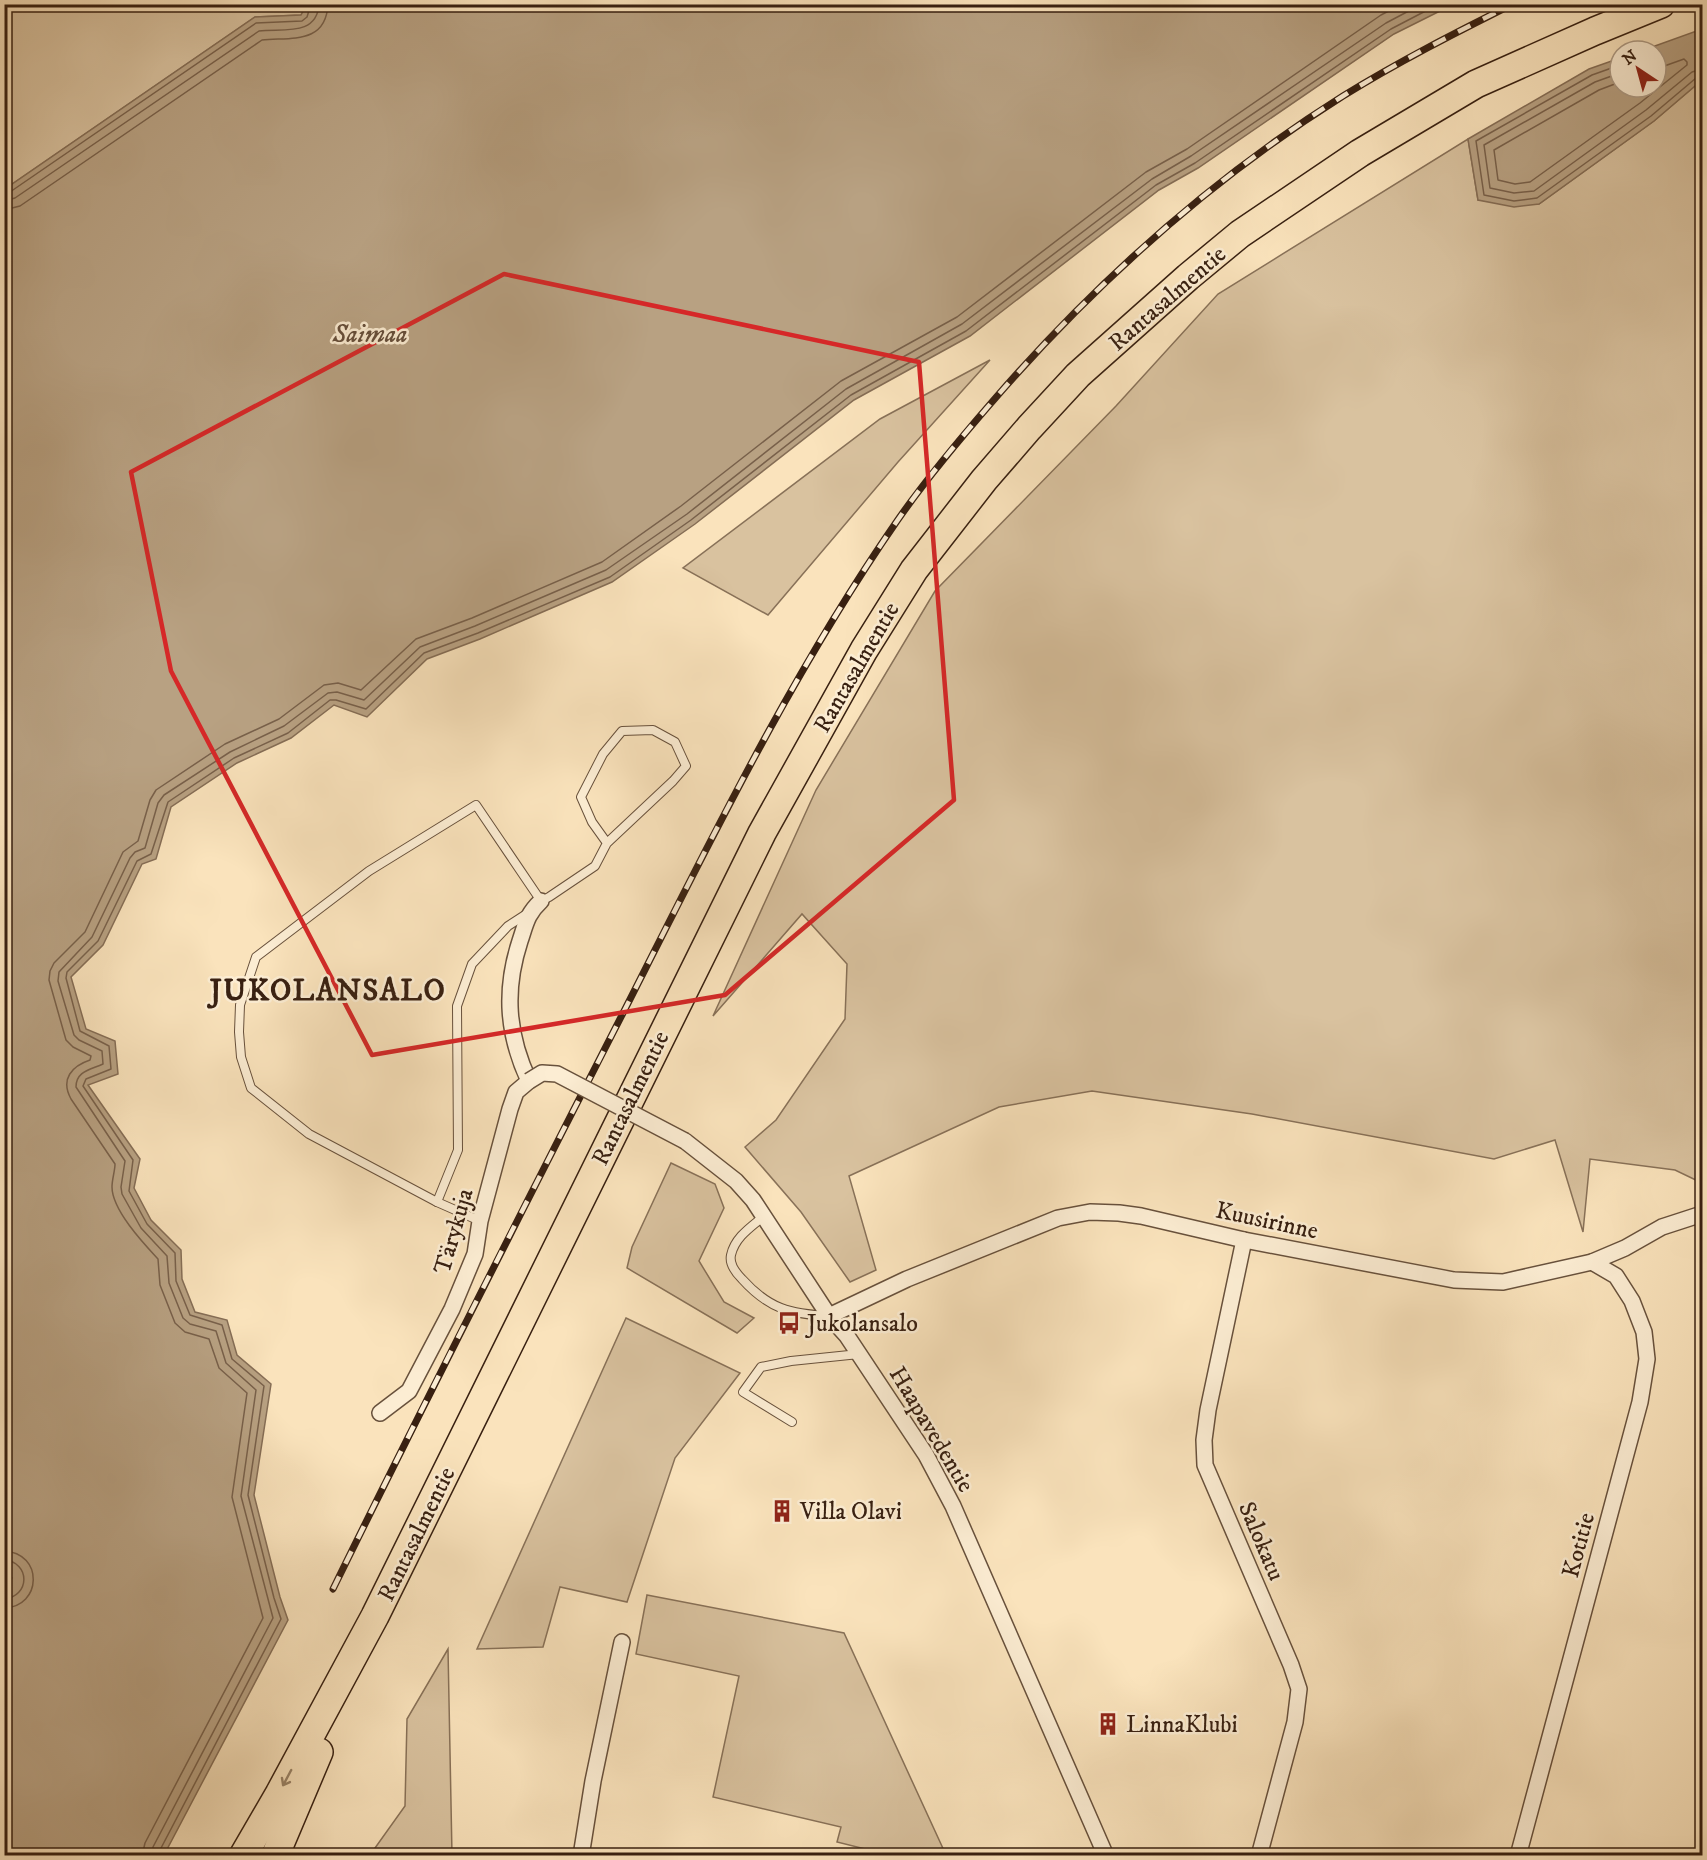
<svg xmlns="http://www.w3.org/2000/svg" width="1707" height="1860" viewBox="0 0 1707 1860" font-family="'IM FELL DW Pica',serif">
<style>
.green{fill:#d9c29f;stroke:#887158;stroke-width:1.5}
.water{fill:#b8a182;stroke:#856d55;stroke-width:1.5}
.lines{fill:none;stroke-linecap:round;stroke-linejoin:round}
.shore{stroke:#78604a;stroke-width:1.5}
.lane-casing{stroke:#68513c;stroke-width:10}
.street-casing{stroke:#68513c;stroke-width:18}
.highway-casing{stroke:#382011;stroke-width:30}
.lane{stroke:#fcedd3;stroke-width:8}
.street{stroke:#fcedd3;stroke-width:15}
.highway{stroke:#fae3bc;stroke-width:27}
.rail-casing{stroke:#382011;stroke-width:7}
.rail{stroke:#fcedd3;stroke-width:4.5;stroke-dasharray:14;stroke-linecap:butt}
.street-bridge-casing{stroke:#68513c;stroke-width:18;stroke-linecap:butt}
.street-bridge{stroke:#fcedd3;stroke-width:15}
.oneway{stroke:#998266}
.marked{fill:none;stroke:#d62828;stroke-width:4.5;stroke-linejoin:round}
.labels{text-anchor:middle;stroke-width:5;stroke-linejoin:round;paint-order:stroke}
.street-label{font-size:24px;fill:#382011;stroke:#fcedd3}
.poi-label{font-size:24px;fill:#382011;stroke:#fcedd3;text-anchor:start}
.water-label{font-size:26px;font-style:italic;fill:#654d39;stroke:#fcedd3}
.district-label{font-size:30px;font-weight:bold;letter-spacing:1.5px;fill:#382011;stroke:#fcedd3}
</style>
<rect width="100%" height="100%" fill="#fae3bc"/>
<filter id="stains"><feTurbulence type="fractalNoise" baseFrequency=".00333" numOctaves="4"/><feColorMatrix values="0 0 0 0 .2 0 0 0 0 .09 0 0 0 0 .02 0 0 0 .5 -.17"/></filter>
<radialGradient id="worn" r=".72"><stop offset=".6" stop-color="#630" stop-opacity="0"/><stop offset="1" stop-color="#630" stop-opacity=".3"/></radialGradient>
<g class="green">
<polygon points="5,5 307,5 301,15 255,17 5,189"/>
<polygon points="1702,80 1702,1183 1675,1170 1590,1159 1583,1232 1555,1140 1494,1159 1252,1114 1092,1091 999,1107 849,1176 876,1270 850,1282 801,1212 745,1147 776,1120 845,1019 847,964 802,914 713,1016 816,790 935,591 1116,406 1218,294 1468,139 1478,200 1539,204 1654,121"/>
<polygon points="990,360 898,462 768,615 683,568 880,419"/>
<polygon points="671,1163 715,1184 724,1208 699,1261 724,1302 754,1318 737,1333 627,1268 632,1247"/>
<polygon points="626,1318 740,1373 675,1458 627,1602 560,1587 543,1647 477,1649"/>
<polygon points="647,1595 844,1633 946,1855 889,1855 837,1842 841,1827 713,1797 739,1676 636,1654"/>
<polygon points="448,1649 452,1855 370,1855 405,1806 407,1719"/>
</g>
<g class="water">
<polygon points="307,4 1452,5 1394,34 1198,168 1159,190 970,336 854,400 695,524 612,582 480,639 427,659 367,717 334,705 291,738 237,763 171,807 156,859 142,864 103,945 71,977 86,1029 115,1041 118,1074 88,1085 140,1159 134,1188 151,1220 181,1250 182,1279 195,1312 227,1320 237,1355 271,1384 254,1495 280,1597 288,1620 164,1855 5,1855 4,1589 12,1578 4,1572 5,189 255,17 301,15"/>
<polygon points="1702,29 1702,80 1654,121 1539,204 1514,207 1478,200 1468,139 1589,69 1620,58 1620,87 1656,87 1656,51 1641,51"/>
</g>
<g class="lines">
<g class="shore">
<polyline points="1620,65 1592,75 1476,141 1484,195 1514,201 1537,198 1651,116 1696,78 1702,76"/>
<polyline points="1620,73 1595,82 1484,145 1490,188 1514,193 1534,191 1646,110 1692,72 1702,69"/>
<polyline points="1620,82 1599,90 1494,150 1498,180 1515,184 1530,182 1640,103 1687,65 1687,62 1684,59 1656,69"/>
<polyline points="4,193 10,192 256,23 302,21 307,17 311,4"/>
<path d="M4,201L15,198L259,31C282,28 317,37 319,4"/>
<path d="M4,210L20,206L262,40C290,37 326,45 328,4"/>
<path d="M4,1551C44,1553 42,1607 4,1608"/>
<path d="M4,1560C31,1562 30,1597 4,1599"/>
<path d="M142,1856L145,1843L263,1618L232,1497L247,1393L219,1368L209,1339L185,1332L175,1323L160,1285L158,1259C144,1244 112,1210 112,1187C112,1179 115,1171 115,1164L71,1099C60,1079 72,1066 90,1060L91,1056L73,1047L66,1040L49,980L50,971L54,963L85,932L123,852L138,841L150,800L156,790L225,744L279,719L324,685L338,683L361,690L416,639L472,618L602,562L681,506L841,381L957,317L1146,172L1187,149L1381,15L1402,4"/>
<path d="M152,1856L153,1847L273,1618L241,1496L256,1390L226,1363L216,1331L190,1324L183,1318L169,1283L167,1256L141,1228L122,1194L121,1187L125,1161L76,1087C76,1071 90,1070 103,1064L102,1051L79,1040L74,1035L58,981L59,972L92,937L130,858L135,852L145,848L158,803L164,795L230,752L284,726L328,693L337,692L364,700L420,647L475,626L606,570L687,514L846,389L962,324L1152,179L1191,156L1386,23L1422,4"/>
<polyline points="159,1856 160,1850 281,1619 274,1598 248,1495 264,1386 232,1359 222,1325 190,1315 176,1281 175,1253 147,1224 129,1191 133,1160 83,1086 86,1079 111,1069 109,1046 80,1031 66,978 67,972 98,941 137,861 151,854 168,802 234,758 288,733 330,700 336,700 366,709 424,653 478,633 610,577 691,520 851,395 966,331 1156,185 1195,163 1391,29 1439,4"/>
</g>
<g class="lane-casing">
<g id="lane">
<polyline points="437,1202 458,1150 457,1006 472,964 508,926 528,913"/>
<path d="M764,1216C751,1227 735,1237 731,1255C729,1264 736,1273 742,1279C769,1309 790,1314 829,1316"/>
<polyline points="480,1221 437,1202 309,1134 251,1088 241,1057 239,1032 240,1005 256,957 369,871 476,805 541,901 549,897 595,866 607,843 673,781 686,766 675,742 653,730 622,731 603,754 581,797 592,822 607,843"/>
<polyline points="792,1422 743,1392 761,1367 791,1361 859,1354"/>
</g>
</g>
<g class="street-casing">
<g id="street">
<polyline points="685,1141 736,1181 753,1200 829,1316 847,1336 926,1455 953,1506 1106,1856"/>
<polyline points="1244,1240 1208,1410 1204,1440 1205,1465 1291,1665 1299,1689 1295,1722 1259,1856"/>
<polyline points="829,1316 907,1279 1058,1218 1090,1212 1119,1213 1141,1216 1244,1240 1454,1280 1503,1282 1592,1262 1625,1248 1662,1227 1702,1214"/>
<path d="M380,1413L409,1391L452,1309L475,1254L480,1221L510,1109L516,1092L529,1081C507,1034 504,990 520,941C526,923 527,914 541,901"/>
<polyline points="581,1856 593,1781 622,1642"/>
<polyline points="1518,1856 1640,1402 1647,1359 1644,1332 1632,1301 1616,1276 1592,1262"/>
</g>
</g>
<g class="highway-casing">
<g id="highway">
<polyline points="243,1856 279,1794 375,1616 762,833 864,650 914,570 984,480 1029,428 1078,375 1188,277 1240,234 1360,153 1476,84 1595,31 1661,4"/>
<polyline points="275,1856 319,1752"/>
</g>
</g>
<use href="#lane" class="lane"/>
<use href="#street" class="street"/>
<use href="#highway" class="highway"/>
<g class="rail-casing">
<path id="rail" d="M333,1589C427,1397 524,1207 621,1017C707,848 789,677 897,521C926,479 959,440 992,402C1094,284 1211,179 1343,96C1398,62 1455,33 1513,4"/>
</g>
<use href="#rail" class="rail"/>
<g class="street-bridge-casing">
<polyline id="street-bridge" points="529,1081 542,1073 557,1074 685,1141"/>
</g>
<use href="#street-bridge" class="street-bridge"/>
</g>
<defs><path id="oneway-shaft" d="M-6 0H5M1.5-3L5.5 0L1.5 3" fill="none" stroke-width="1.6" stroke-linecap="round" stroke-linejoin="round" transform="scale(1.5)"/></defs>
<use class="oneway" href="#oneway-shaft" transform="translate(287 1778) rotate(118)"/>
<path class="marked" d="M504,274L919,362L954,800L725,995L372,1055L171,671L131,472Z"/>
<defs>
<g id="bus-bare" transform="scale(1.8)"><path d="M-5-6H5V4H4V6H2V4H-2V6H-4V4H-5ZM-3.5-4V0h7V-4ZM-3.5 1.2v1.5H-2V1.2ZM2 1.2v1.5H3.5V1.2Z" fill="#8f2418" stroke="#fcedd3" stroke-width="2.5" paint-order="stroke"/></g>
<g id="building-bare" transform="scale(1.8)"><path d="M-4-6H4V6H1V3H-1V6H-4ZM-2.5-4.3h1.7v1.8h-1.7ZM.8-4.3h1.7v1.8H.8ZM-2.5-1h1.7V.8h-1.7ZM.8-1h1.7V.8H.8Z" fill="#8f2418" stroke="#fcedd3" stroke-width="2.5" paint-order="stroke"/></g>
</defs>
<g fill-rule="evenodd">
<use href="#bus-bare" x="789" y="1323"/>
<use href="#building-bare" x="782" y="1511"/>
<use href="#building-bare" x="1108" y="1724"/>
</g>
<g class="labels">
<g class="street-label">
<text transform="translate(1167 298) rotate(-41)" y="8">Rantasalmentie</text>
<text transform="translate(856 667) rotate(-60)" y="8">Rantasalmentie</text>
<text transform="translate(630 1098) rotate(-64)" y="8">Rantasalmentie</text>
<text transform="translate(1267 1220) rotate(12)" y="8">Kuusirinne</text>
<text transform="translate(453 1231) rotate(-74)" y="8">Tärykuja</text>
<text transform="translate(932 1429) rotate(59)" y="8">Haapavedentie</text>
<text transform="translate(416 1534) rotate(-64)" y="8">Rantasalmentie</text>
<text transform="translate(1262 1541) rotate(67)" y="8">Salokatu</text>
<text transform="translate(1578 1545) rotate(-75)" y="8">Kotitie</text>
</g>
<g class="poi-label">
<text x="807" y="1331">Jukolansalo</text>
<text x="800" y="1519">Villa Olavi</text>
<text x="1126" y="1732">LinnaKlubi</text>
</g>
<g class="water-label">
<text x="370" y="342">Saimaa</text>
</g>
<g class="district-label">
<text x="328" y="1000">JUKOLANSALO</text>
</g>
</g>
<rect width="1707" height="1860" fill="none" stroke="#fae3bc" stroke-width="24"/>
<rect x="6" y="6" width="1695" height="1848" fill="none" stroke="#382011" stroke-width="3"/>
<rect x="12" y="12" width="1683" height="1836" fill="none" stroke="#382011" stroke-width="1.5"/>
<g transform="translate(1638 69) rotate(324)"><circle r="28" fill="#fcedd3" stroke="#ae9b85" stroke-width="1.5"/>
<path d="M0-4.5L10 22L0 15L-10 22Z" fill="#8f2418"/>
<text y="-9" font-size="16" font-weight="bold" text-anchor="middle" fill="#382011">N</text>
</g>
<rect width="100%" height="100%" filter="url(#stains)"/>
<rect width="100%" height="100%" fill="url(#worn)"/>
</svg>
